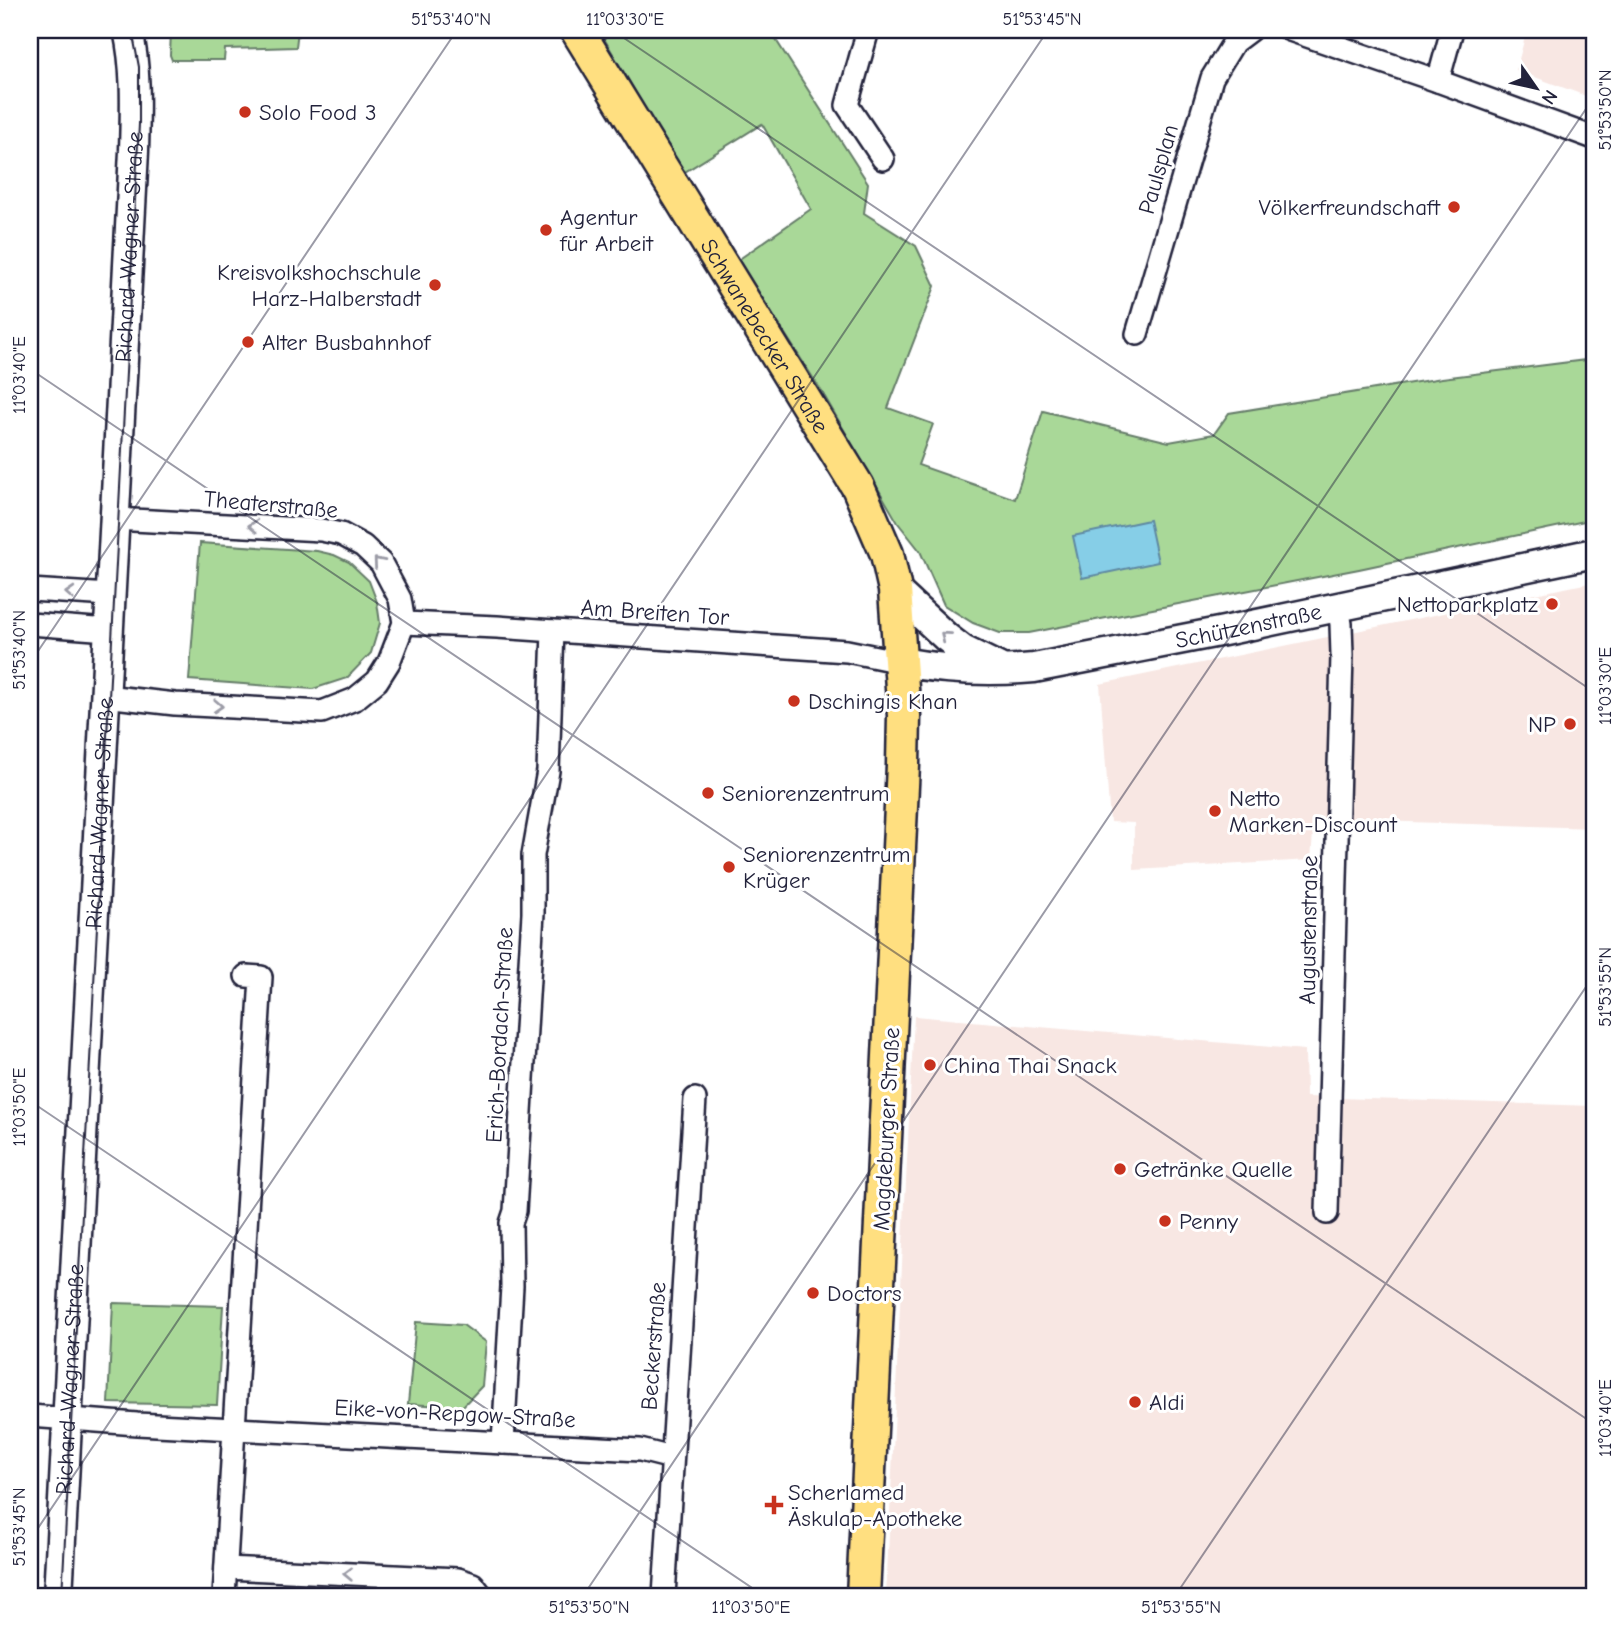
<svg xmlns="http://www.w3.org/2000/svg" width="1624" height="1626" viewBox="0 0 1624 1626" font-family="'Comic Neue',sans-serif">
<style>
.built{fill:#f8e7e3}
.green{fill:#a9d898;stroke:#667d6a;stroke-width:2}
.water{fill:#86cee7;stroke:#5e89a2;stroke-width:2}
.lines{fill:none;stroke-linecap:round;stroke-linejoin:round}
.street-casing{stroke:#22223b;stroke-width:26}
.secondary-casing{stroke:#22223b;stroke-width:33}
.primary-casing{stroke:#22223b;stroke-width:37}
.street{stroke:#fff;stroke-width:21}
.secondary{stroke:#fff;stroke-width:28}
.primary{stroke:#ffdf80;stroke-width:32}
.tram{stroke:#22223b;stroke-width:2}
.oneway{stroke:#9c9ca7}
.ticks{fill:none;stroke:#22223b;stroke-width:2;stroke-opacity:0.45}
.poi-dot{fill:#c8321e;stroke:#fff;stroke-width:2.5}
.labels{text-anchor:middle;stroke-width:6;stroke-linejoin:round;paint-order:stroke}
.poi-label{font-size:23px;fill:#22223b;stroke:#fff;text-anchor:start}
.street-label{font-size:23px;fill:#22223b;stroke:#fff}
.neatline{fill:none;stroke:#22223b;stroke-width:2.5}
.ticks-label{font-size:18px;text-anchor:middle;fill:#22223b}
</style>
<rect width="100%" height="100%" fill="#fff"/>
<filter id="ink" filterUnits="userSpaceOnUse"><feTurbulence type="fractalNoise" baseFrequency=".0143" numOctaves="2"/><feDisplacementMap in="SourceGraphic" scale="14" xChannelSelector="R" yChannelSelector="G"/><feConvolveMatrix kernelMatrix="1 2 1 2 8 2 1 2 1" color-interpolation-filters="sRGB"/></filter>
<g filter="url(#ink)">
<g class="built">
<polygon points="1527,30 1594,30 1594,99 1516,70"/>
<polygon points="1594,582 1594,828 1314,819 1311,860 1134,870 1134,823 1110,822 1100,684"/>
<polygon points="914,1016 1305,1050 1306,1097 1594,1106 1594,1596 886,1596"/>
</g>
<g class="green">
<polygon points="171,30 298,30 296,47 225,49 224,60 172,60 170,55"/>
<polygon points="599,30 772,30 776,40 868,183 864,213 916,246 935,286 888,408 933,424 918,465 1015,499 1043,411 1169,442 1214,434 1229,413 1442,378 1594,359 1594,519 1359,569 1029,633 1000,633 973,623 944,605 920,551 898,523 822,392 738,260 811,209 762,124 683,173"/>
<polygon points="200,543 317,551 334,555 349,562 369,581 377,602 380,623 371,653 347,678 313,689 189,680"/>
<polygon points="113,1303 223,1306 217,1405 108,1403"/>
<polygon points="416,1322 463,1325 486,1342 482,1386 462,1407 408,1404"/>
</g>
<polygon class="water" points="1149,520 1158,562 1082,578 1073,536"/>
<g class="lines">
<g class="street-casing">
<g id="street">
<polyline points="868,30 847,105 883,159"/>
<polyline points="1290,30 1438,81 1594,138"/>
<polyline points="1438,81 1452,30"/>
<polyline points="1137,334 1212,78 1234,42 1250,30"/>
<polyline points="30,590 110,595"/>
<polyline points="404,623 497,627 847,651 901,662"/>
<polyline points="30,624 108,630"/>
<polyline points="105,696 175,704 322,712 355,699 377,681 389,662 404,623 400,599 381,563 363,546 341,534 321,530 114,519"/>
<polyline points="1327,1213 1342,655 1341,624 1338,607"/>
<polyline points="30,1416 137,1424 640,1450 672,1458"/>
<polyline points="503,1443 512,1286 511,1223 515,1211 533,913 533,855 548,771 553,631"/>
<polyline points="226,1568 458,1579 473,1584 482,1596"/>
<polyline points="224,1596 261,977 246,976"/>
<polyline points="664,1596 695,1099"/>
</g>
</g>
<g class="secondary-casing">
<g id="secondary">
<polyline points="895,590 946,637 963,650 998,667"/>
<path id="s1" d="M901,662C945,670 989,672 1034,668L1224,631L1594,553"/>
<path id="s2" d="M58,1596L134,151C135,110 137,70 128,30"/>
</g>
</g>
<g class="primary-casing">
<g id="primary">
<path id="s3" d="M577,30L858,487L887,554L895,590L904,716L903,765L863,1596"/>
</g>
</g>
<use href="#street" class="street"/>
<use href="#secondary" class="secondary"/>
<use href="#primary" class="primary"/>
<polyline class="tram" points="62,1596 139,124 139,67 132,30"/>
</g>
<defs><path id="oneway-chevron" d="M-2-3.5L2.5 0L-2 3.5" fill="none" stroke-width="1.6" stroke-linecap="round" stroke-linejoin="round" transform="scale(1.75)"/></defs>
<g class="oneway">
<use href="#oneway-chevron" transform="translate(253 526) rotate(-177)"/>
<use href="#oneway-chevron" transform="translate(378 562) rotate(-131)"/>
<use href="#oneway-chevron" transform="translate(70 593) rotate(-177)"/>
<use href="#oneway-chevron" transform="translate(945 636) rotate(-140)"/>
<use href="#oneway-chevron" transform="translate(218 706) rotate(3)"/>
<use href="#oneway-chevron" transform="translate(348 1574) rotate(-178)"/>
</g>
</g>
<path class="ticks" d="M612,30L1594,692M30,369L1594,1424M30,663L457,30M30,1101L764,1596M30,1540L1048,30M583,1596L1594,97M1175,1596L1594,975"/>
<g class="poi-dot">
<circle cx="245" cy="112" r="7"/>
<circle cx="1454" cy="207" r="7"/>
<circle cx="546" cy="230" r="7"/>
<circle cx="435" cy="285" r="7"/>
<circle cx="248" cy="342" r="7"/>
<circle cx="1552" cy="604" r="7"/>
<circle cx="794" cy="701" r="7"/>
<circle cx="1570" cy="724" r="7"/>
<circle cx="708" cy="793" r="7"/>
<circle cx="1215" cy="811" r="7"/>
<circle cx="729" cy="867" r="7"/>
<circle cx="930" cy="1065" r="7"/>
<circle cx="1120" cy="1169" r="7"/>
<circle cx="1165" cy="1221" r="7"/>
<circle cx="813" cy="1293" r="7"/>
<circle cx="1135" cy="1402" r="7"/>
<path d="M770.5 1494.5h7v7h7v7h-7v7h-7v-7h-7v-7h7z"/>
</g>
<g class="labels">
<g class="poi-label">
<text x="259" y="120">Solo Food 3</text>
<text x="1440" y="215" text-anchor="end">Völkerfreundschaft</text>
<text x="560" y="225">Agentur<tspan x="560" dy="26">für Arbeit</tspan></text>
<text x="421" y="280" text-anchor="end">Kreisvolkshochschule<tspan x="421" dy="26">Harz-Halberstadt</tspan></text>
<text x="262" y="350">Alter Busbahnhof</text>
<text x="1538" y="612" text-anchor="end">Nettoparkplatz</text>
<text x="808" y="709">Dschingis Khan</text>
<text x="1556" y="732" text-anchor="end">NP</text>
<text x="722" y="801">Seniorenzentrum</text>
<text x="1229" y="806">Netto<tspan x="1229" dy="26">Marken-Discount</tspan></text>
<text x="743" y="862">Seniorenzentrum<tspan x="743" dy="26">Krüger</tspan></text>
<text x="944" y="1073">China Thai Snack</text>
<text x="1134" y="1177">Getränke Quelle</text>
<text x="1179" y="1229">Penny</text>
<text x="827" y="1301">Doctors</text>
<text x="1149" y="1410">Aldi</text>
<text x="788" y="1500">Scherlamed<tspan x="788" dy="26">Äskulap-Apotheke</tspan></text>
</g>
<g class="street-label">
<text transform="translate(1158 169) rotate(-74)" y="8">Paulsplan</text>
<text dy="8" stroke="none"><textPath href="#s2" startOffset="1351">Richard-Wagner-Straße</textPath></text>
<text dy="8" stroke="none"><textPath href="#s3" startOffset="359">Schwanebecker Straße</textPath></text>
<text transform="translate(271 504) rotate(5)" y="8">Theaterstraße</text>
<text transform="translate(655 612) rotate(4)" y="8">Am Breiten Tor</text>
<text dy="8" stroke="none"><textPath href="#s1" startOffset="352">Schützenstraße</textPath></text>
<text dy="8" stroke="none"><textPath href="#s2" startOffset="784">Richard-Wagner-Straße</textPath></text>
<text transform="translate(1308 930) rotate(-89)" y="8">Augustenstraße</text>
<text transform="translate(499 1035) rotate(-87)" y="8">Erich-Bordach-Straße</text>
<text transform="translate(886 1129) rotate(-87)" y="8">Magdeburger Straße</text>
<text transform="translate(653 1346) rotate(-86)" y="8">Beckerstraße</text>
<text dy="8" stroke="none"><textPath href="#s2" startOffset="217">Richard-Wagner-Straße</textPath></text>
<text transform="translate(455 1413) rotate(3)" y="8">Eike-von-Repgow-Straße</text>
</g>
</g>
<rect width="1624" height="1626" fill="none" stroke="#fff" stroke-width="77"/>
<g transform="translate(1536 88) rotate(124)" stroke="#ffffff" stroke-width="5" paint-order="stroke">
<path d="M0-5L12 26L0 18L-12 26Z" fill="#22223b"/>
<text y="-10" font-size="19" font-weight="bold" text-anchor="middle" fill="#22223b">N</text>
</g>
<rect x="38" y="38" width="1548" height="1550" class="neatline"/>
<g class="ticks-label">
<text x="451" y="25">51°53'40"N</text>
<text x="625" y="25">11°03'30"E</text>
<text x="1042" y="25">51°53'45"N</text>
<text transform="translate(1605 110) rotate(-90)" y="6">51°53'50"N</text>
<text transform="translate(19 375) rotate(-90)" y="6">11°03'40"E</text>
<text transform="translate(19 650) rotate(-90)" y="6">51°53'40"N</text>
<text transform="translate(1605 686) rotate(-90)" y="6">11°03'30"E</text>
<text transform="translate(1605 987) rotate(-90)" y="6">51°53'55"N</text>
<text transform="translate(19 1107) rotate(-90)" y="6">11°03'50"E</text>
<text transform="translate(1605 1418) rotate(-90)" y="6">11°03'40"E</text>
<text transform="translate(19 1527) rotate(-90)" y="6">51°53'45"N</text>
<text x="589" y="1613">51°53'50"N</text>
<text x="751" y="1613">11°03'50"E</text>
<text x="1181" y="1613">51°53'55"N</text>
</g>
</svg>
